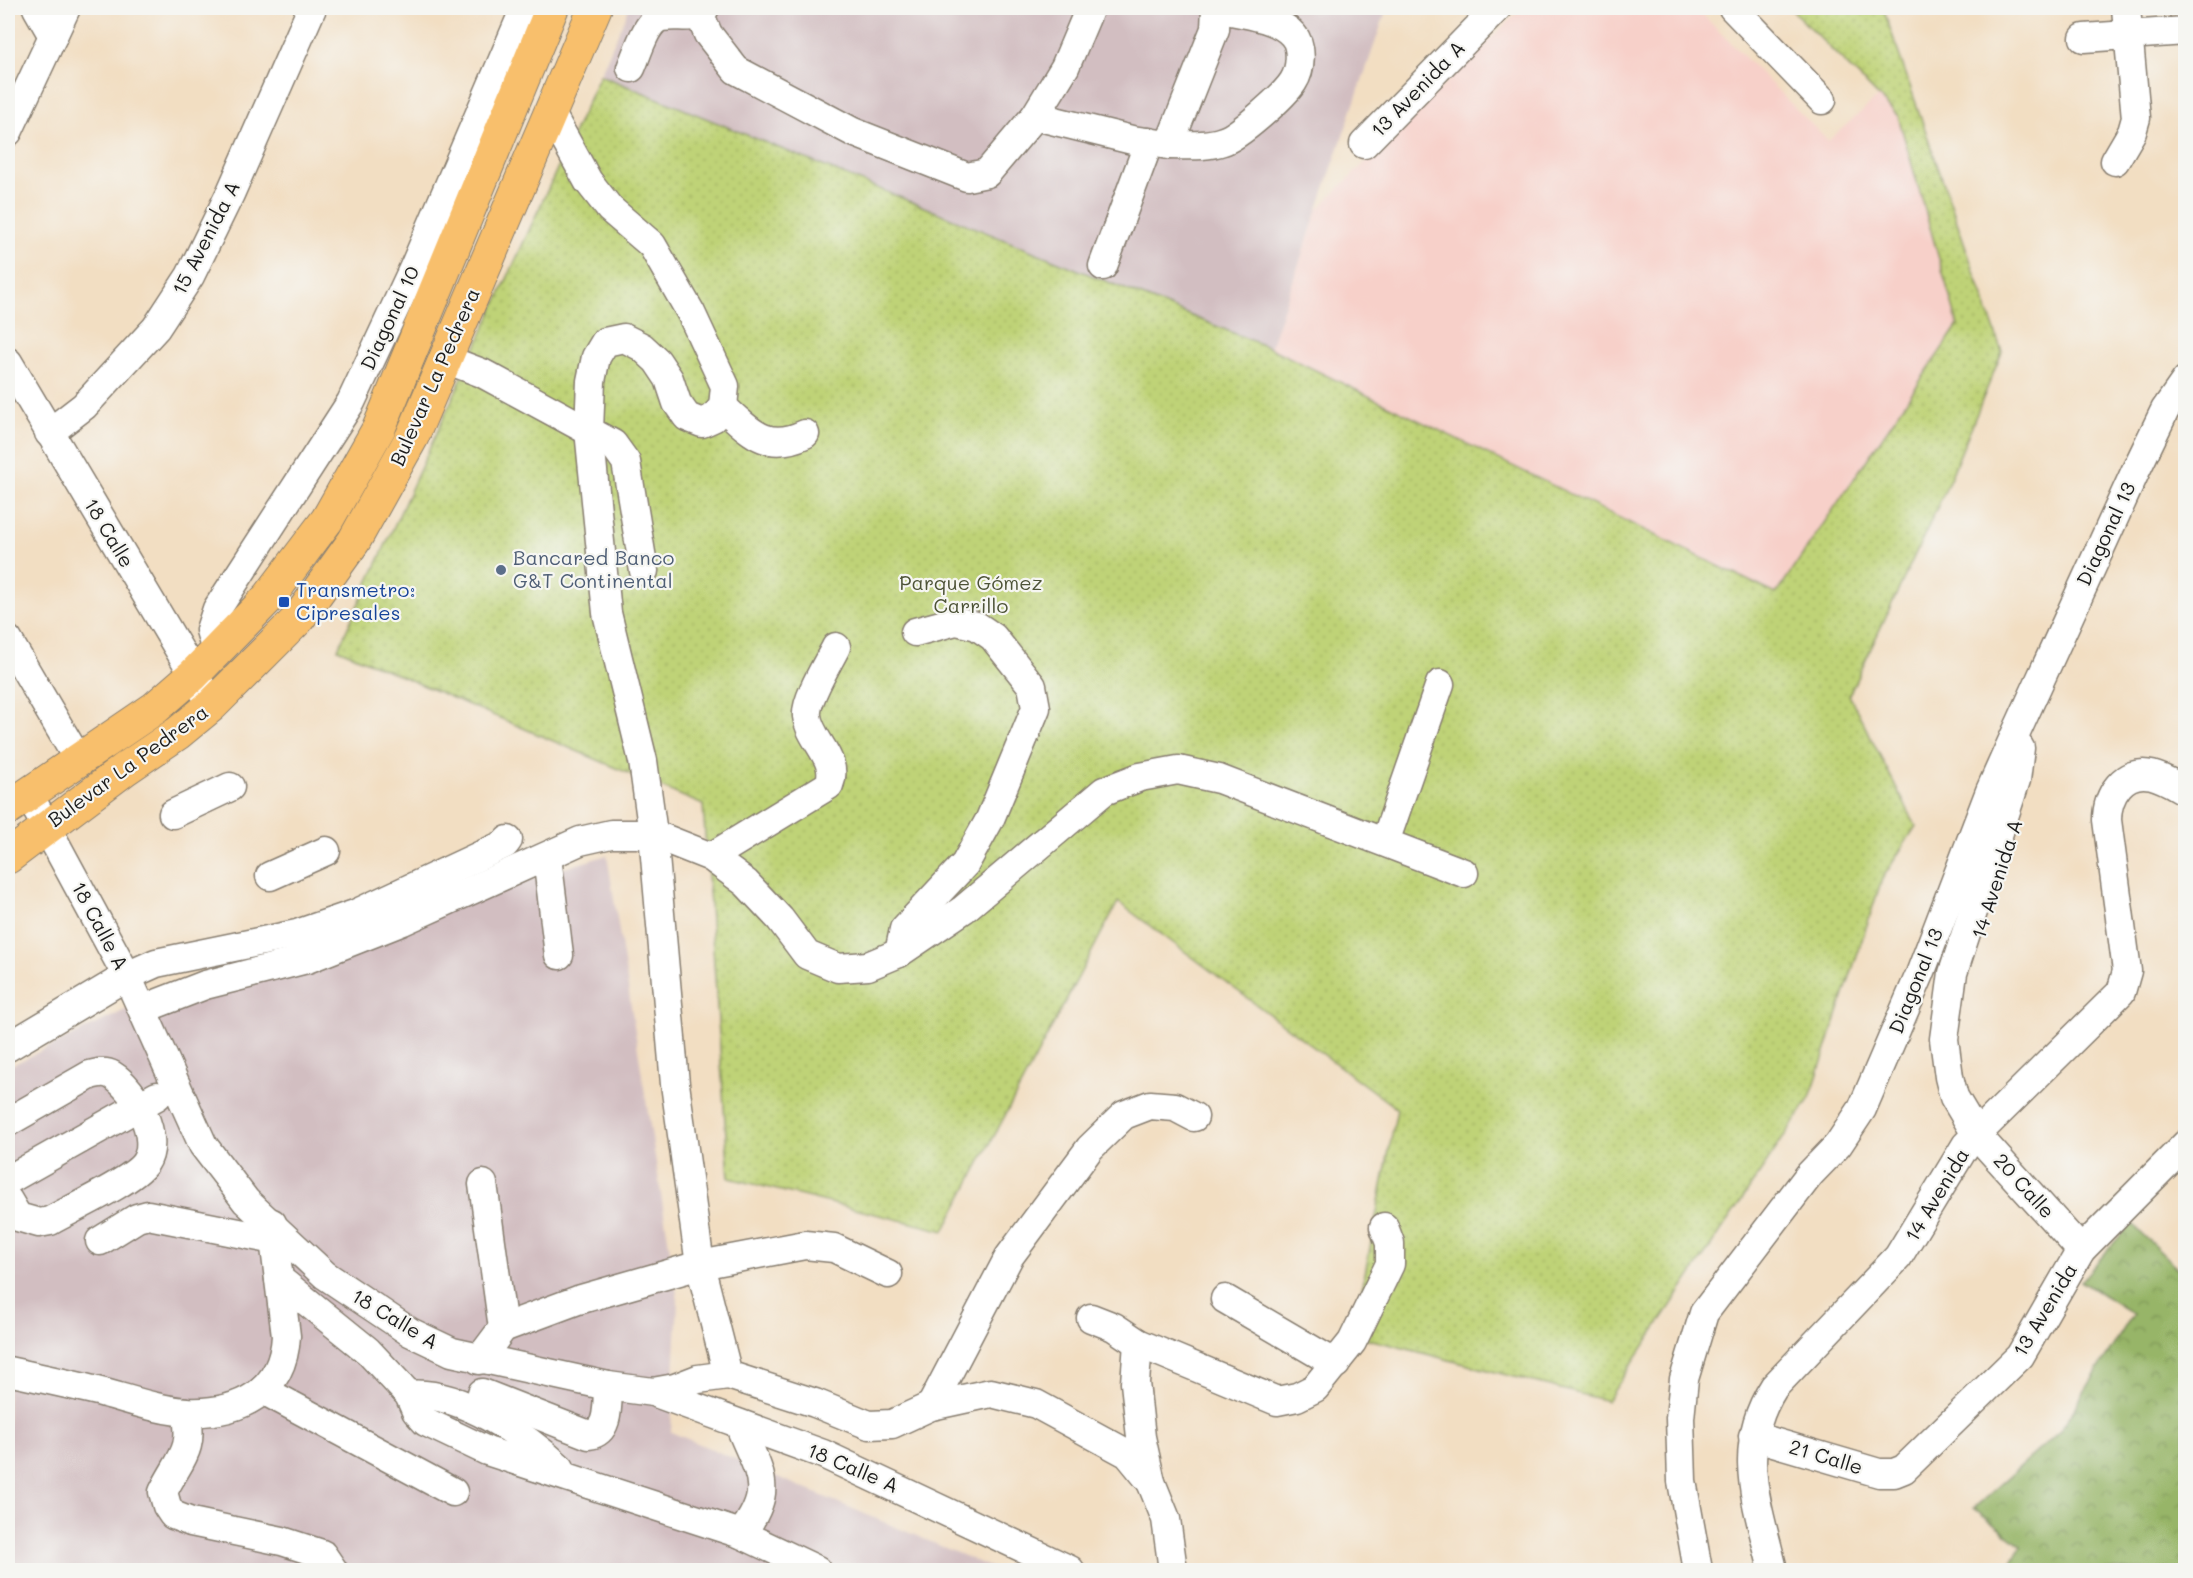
<svg xmlns="http://www.w3.org/2000/svg" width="2193" height="1578" viewBox="0 0 2193 1578" font-family="Mali,sans-serif">
<style>
.built{fill:#f7d0c9}
.industrial{fill:#d2bec1}
.grass{fill:url(#grass-dots);stroke:#6e784a;stroke-width:1.5}
.forest{fill:url(#forest-crowns);stroke:#5a6842;stroke-width:1.5}
.lines{fill:none;stroke-linecap:round;stroke-linejoin:round}
.minor-casing{stroke:#877d6f;stroke-width:31}
.major-casing{stroke:#877d6f;stroke-width:35}
.minor{stroke:#fff;stroke-width:28}
.major{stroke:#f8bf6c;stroke-width:33}
.service-dot{fill:#5c6f8a;stroke:#f6f6f2;stroke-width:2}
.transit-dot{fill:#1a4fb4;stroke:#f6f6f2;stroke-width:2}
.labels{text-anchor:middle;stroke-width:4.5;stroke-linejoin:round;paint-order:stroke}
.street-label{font-size:20px;fill:#1c1c1c;stroke:#f6f6f2}
.service-label{font-size:20px;fill:#4e5e75;stroke:#f6f6f2;text-anchor:start}
.park-label{font-size:20px;fill:#4d5337;stroke:#f6f6f2}
.transit-label{font-size:20px;fill:#164399;stroke:#f6f6f2;text-anchor:start}
</style>
<defs>
<pattern id="grass-dots" width="8" height="8" patternUnits="userSpaceOnUse" patternTransform="scale(1.5)"><rect width="8" height="8" fill="#bfd377"/><path d="M2 2h.1M6 6h.1" fill="none" stroke="#a4b566" stroke-width="1.8" stroke-linecap="round"/></pattern>
<pattern id="forest-crowns" width="20" height="18" patternUnits="userSpaceOnUse" patternTransform="scale(1.5)"><rect width="20" height="18" fill="#97b568"/><path d="M2 6a3 3 0 1 1 6 0M12 15a3 3 0 1 1 6 0" fill="none" stroke="#7a9255"/></pattern>
</defs>
<rect width="100%" height="100%" fill="#f6f6f2"/>
<filter id="ink" filterUnits="userSpaceOnUse"><feTurbulence type="fractalNoise" baseFrequency=".0167" numOctaves="2"/><feDisplacementMap in="SourceGraphic" scale="12" xChannelSelector="R" yChannelSelector="G"/><feConvolveMatrix kernelMatrix="1 2 1 2 8 2 1 2 1" color-interpolation-filters="sRGB"/></filter>
<filter id="wash" filterUnits="userSpaceOnUse"><feTurbulence type="fractalNoise" baseFrequency=".008" numOctaves="4" result="noise"/><feDisplacementMap in="SourceGraphic" scale="24" xChannelSelector="R" yChannelSelector="G"/><feGaussianBlur stdDeviation="1.35" result="paint"/><feColorMatrix in="noise" values="0 0 0 0 0 0 0 0 0 0 0 0 0 0 0 0 0 1.4 0 .05"/><feComposite in="paint" operator="in"/></filter>
<g filter="url(#wash)">
<rect width="100%" height="100%" fill="#f2dec2"/>
<polygon class="built" points="1522,8 1696,8 1828,141 1879,96 1898,116 1958,325 1776,594 1270,348 1318,209"/>
<g class="industrial">
<polygon points="629,8 1387,8 1270,348 600,75"/>
<polygon points="607,855 678,1301 671,1432 997,1570 8,1570 8,1067 156,995"/>
</g>
<polygon class="grass" points="1790,8 1883,8 2002,352 1945,491 1849,695 1916,826 1882,879 1810,1098 1607,1401 1353,1335 1397,1109 1118,902 944,1231 729,1178 703,805 338,649 600,75 1270,348 1776,594 1958,325 1898,116"/>
<polygon class="forest" points="2131,1223 2180,1271 2185,1266 2185,1570 2008,1570 2021,1545 1974,1508 2060,1431 2133,1314 2081,1281"/>
</g>
<g filter="url(#ink)">
<g class="lines">
<g class="minor-casing">
<g id="minor">
<polyline points="37,8 53,36"/>
<polyline points="1733,8 1822,100"/>
<polyline points="700,15 708,34 736,70 853,132 967,177 987,173 1035,116 1065,67 1090,8"/>
<polyline points="2084,38 2186,31"/>
<path d="M631,68C637,55 646,20 662,17C675,15 687,18 700,15L705,8"/>
<polyline points="550,112 588,181 610,209 652,245 691,313 725,386 723,407 713,418 702,423 687,417 677,403 669,379 657,361 642,347 624,338 605,342 596,357 591,381 589,430 607,613 643,761 653,834 675,1084 700,1265 728,1375"/>
<polyline points="1035,116 1132,140 1169,145 1215,29 1216,8"/>
<polyline points="8,132 66,8"/>
<polyline points="1364,144 1497,8"/>
<path d="M1169,145C1187,145 1206,147 1223,141C1238,137 1284,96 1293,82C1301,70 1303,46 1293,35C1277,16 1238,13 1216,8"/>
<polyline points="2115,161 2132,132 2136,118 2126,8"/>
<polyline points="1103,266 1149,142"/>
<polyline points="445,359 482,373 613,444 626,462 644,571"/>
<polyline points="8,362 212,705"/>
<path d="M723,407C751,432 766,452 805,434"/>
<polyline points="49,433 84,406 156,328 190,276 230,194 312,8"/>
<polyline points="8,640 79,761"/>
<polyline points="216,652 210,630 217,609 351,402 414,267 525,8"/>
<polyline points="2020,748 2016,780 1953,973 1944,1039 1949,1077 1954,1097 1976,1134 2081,1250"/>
<polyline points="29,795 127,976 203,1145 246,1201 325,1275 410,1332 452,1352 608,1386 653,1392 823,1454 1070,1570"/>
<polyline points="173,814 230,787"/>
<polyline points="1385,842 1440,684"/>
<polyline points="547,857 559,955"/>
<path d="M711,857L829,785C840,759 810,741 807,716C805,700 828,663 836,647"/>
<polyline points="270,876 326,851"/>
<polyline points="899,953 904,929 965,864 990,819 1036,708 1032,686 993,637 977,626 956,621 915,632"/>
<polyline points="143,1009 205,985 307,959 403,921 580,841 611,834 653,834 711,857 746,883 780,919 807,955 838,968 868,966 899,953 964,909 1104,791 1140,777 1178,770 1219,779 1464,873"/>
<polyline points="8,1047 127,976 156,963 297,934 355,914 505,844 508,840"/>
<path d="M8,1122L90,1075C97,1073 105,1071 112,1075C135,1089 162,1138 145,1163C134,1180 71,1209 50,1221L39,1223L18,1217L8,1200"/>
<polyline points="8,1180 157,1096"/>
<polyline points="483,1184 503,1328"/>
<polyline points="100,1241 137,1218 148,1215 274,1240"/>
<polyline points="279,1279 368,1351 409,1395 416,1411 426,1422 487,1451 741,1534 817,1570"/>
<polyline points="1225,1299 1336,1364"/>
<polyline points="1091,1318 1114,1327 1138,1343 1277,1401 1297,1397 1315,1388 1352,1342 1390,1264 1390,1243 1384,1227"/>
<polyline points="1138,1343 1135,1383 1141,1437 1151,1482 1166,1519 1173,1570"/>
<polyline points="479,1360 503,1328 578,1300 700,1265 805,1245 834,1248 888,1274"/>
<path d="M8,1371C36,1377 64,1383 93,1390C123,1397 156,1410 187,1412C239,1414 283,1393 286,1336L272,1223"/>
<polyline points="263,1390 453,1492"/>
<polyline points="653,1392 675,1388 698,1379 728,1375 815,1403 869,1425 892,1424 931,1406 991,1393 1036,1404 1128,1454 1151,1482"/>
<path d="M482,1393L589,1435C610,1432 607,1404 608,1386"/>
<path d="M409,1395C458,1390 525,1435 560,1468"/>
<polyline points="931,1406 1009,1257 1090,1148 1124,1115 1150,1105 1175,1107 1194,1117"/>
<path d="M186,1412C195,1451 179,1459 163,1492L167,1506L173,1515L191,1522L282,1541L322,1554L333,1570"/>
<path d="M739,1424C758,1473 777,1487 741,1534"/>
<polyline points="1753,1436 1879,1473 1894,1473 1904,1469 2020,1356 2081,1250 2186,1144"/>
<polyline points="1698,1570 1682,1481 1680,1418 1684,1379 1704,1313 1810,1174 1838,1145 1862,1109 1920,974 1990,791 2015,735 2136,470 2165,410 2186,380"/>
<path d="M1773,1570C1758,1505 1734,1449 1774,1387L1898,1257L1966,1145L2121,992L2127,971L2107,820C2107,796 2123,768 2152,775C2164,778 2175,785 2186,791"/>
</g>
</g>
<g class="major-casing">
<g id="major">
<polyline points="8,808 155,708 193,675 269,597 327,520 379,428 552,8"/>
<polyline points="8,857 125,769 178,733 212,705 298,619 354,541 412,437 595,8"/>
</g>
</g>
<use href="#minor" class="minor"/>
<use href="#major" class="major"/>
</g>
</g>
<circle class="service-dot" cx="501" cy="570" r="6"/>
<rect class="transit-dot" x="278" y="596" width="12" height="12" rx="3"/>
<g class="labels">
<g class="street-label">
<text transform="translate(1418 89) rotate(-46)" y="7">13 Avenida A</text>
<text transform="translate(206 238) rotate(-63)" y="7">15 Avenida A</text>
<text transform="translate(390 318) rotate(-65)" y="7">Diagonal 10</text>
<text transform="translate(435 377) rotate(-66)" y="7">Bulevar La Pedrera</text>
<text transform="translate(109 533) rotate(59)" y="7">18 Calle</text>
<text transform="translate(2106 534) rotate(-65)" y="7">Diagonal 13</text>
<text transform="translate(128 766) rotate(-36)" y="7">Bulevar La Pedrera</text>
<text transform="translate(1997 879) rotate(-72)" y="7">14 Avenida A</text>
<text transform="translate(100 926) rotate(62)" y="7">18 Calle A</text>
<text transform="translate(1916 981) rotate(-68)" y="7">Diagonal 13</text>
<text transform="translate(2024 1186) rotate(48)" y="7">20 Calle</text>
<text transform="translate(1937 1195) rotate(-59)" y="7">14 Avenida</text>
<text transform="translate(2045 1310) rotate(-59)" y="7">13 Avenida</text>
<text transform="translate(395 1319) rotate(31)" y="7">18 Calle A</text>
<text transform="translate(1826 1457) rotate(17)" y="7">21 Calle</text>
<text transform="translate(853 1468) rotate(23)" y="7">18 Calle A</text>
</g>
<g class="service-label">
<text x="513" y="565">Bancared Banco<tspan x="513" dy="23">G&amp;T Continental</tspan></text>
</g>
<g class="park-label">
<text x="971" y="590">Parque Gómez<tspan x="971" dy="23">Carrillo</tspan></text>
</g>
<g class="transit-label">
<text x="296" y="597">Transmetro:<tspan x="296" dy="23">Cipresales</tspan></text>
</g>
</g>
<rect width="2193" height="1578" fill="none" stroke="#f6f6f2" stroke-width="30"/>
</svg>
